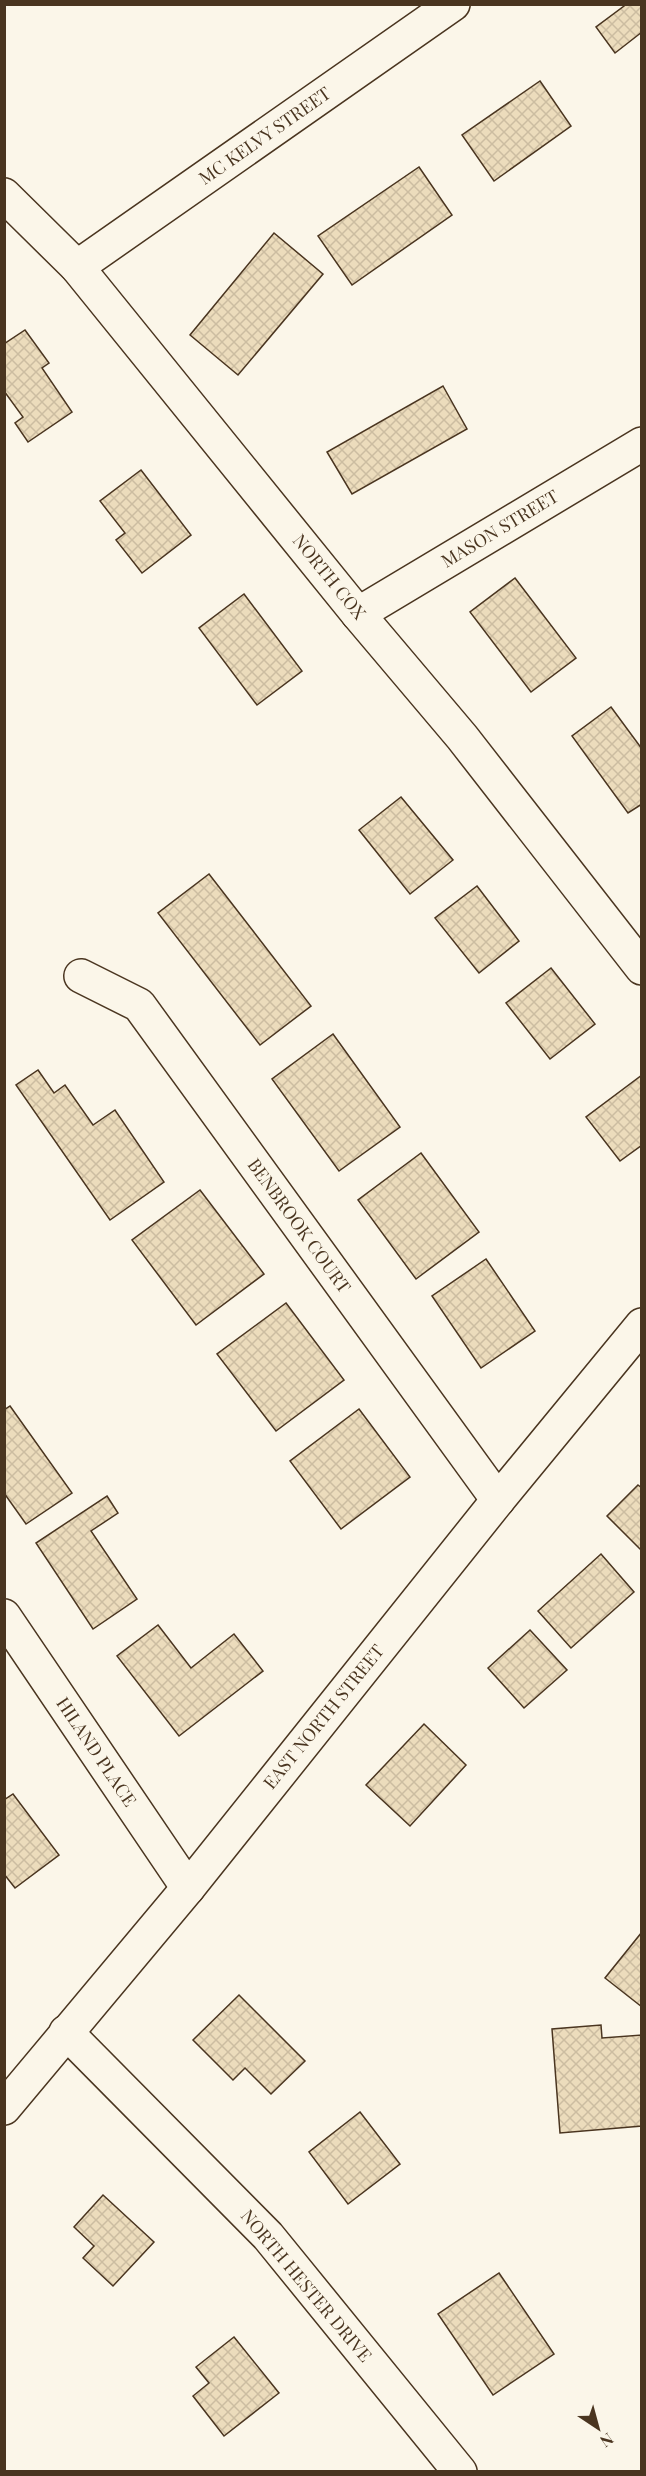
<svg xmlns="http://www.w3.org/2000/svg" width="646" height="2476" viewBox="0 0 646 2476" font-family="'Playfair Display',serif">
<style>
.building{fill:url(#building-cross-hatch);stroke:#4a3520;stroke-width:1.5}
.lines{fill:none;stroke-linecap:round;stroke-linejoin:round}
.minor-casing{stroke:#4a3520;stroke-width:36}
.tertiary-casing{stroke:#4a3520;stroke-width:36}
.minor{stroke:#fbf6e9;stroke-width:33}
.tertiary{stroke:#fbf6e9;stroke-width:33}
.labels{text-anchor:middle;stroke-width:4.5;stroke-linejoin:round;paint-order:stroke}
.street-label{font-size:18px;fill:#4a3520;stroke:#fbf6e9}
</style>
<defs>
<pattern id="building-cross-hatch" width="8" height="8" patternUnits="userSpaceOnUse" patternTransform="scale(1.5)"><rect width="8" height="8" fill="#ecdcbc"/><path d="M0 0l8 8M0 8l8-8" fill="none" stroke="#ccbda1"/></pattern>
</defs>
<rect width="100%" height="100%" fill="#fbf6e9"/>
<g class="building">
<polygon points="623,4 642,4 642,32 615,53 596,27 624,6"/>
<polygon points="540,81 571,126 494,181 462,135"/>
<polygon points="419,167 452,215 352,285 318,236"/>
<polygon points="274,233 323,274 238,375 190,335"/>
<polygon points="25,330 49,363 42,368 72,412 28,442 15,423 23,417 4,391 4,344"/>
<polygon points="443,386 467,429 352,494 327,452"/>
<polygon points="141,470 191,535 142,573 116,540 125,533 100,501"/>
<polygon points="515,578 576,658 531,692 470,612"/>
<polygon points="244,594 302,671 257,705 199,628"/>
<polygon points="611,707 642,749 642,804 628,813 572,736"/>
<polygon points="401,797 453,860 410,894 359,830"/>
<polygon points="209,874 311,1006 260,1045 158,913"/>
<polygon points="477,886 519,941 479,973 435,918"/>
<polygon points="551,968 595,1024 550,1059 506,1003"/>
<polygon points="333,1034 400,1127 339,1171 272,1079"/>
<polygon points="38,1070 54,1093 65,1085 93,1125 115,1110 164,1182 110,1220 16,1085"/>
<polygon points="642,1075 642,1145 620,1161 586,1117"/>
<polygon points="421,1153 479,1232 416,1279 358,1200"/>
<polygon points="200,1190 264,1274 196,1325 132,1240"/>
<polygon points="486,1259 535,1331 481,1368 432,1296"/>
<polygon points="286,1303 344,1380 276,1431 217,1354"/>
<polygon points="10,1406 72,1493 26,1524 4,1493 4,1410"/>
<polygon points="359,1409 410,1477 341,1529 290,1461"/>
<polygon points="638,1485 642,1488 642,1551 607,1516"/>
<polygon points="107,1496 118,1513 91,1531 137,1599 93,1629 36,1543"/>
<polygon points="601,1554 634,1592 571,1648 538,1611"/>
<polygon points="158,1625 191,1668 234,1634 263,1671 179,1736 117,1656"/>
<polygon points="530,1630 567,1670 524,1708 488,1668"/>
<polygon points="424,1724 466,1765 410,1826 366,1785"/>
<polygon points="13,1794 59,1855 15,1888 4,1874 4,1800"/>
<polygon points="642,1932 642,2007 605,1978"/>
<polygon points="239,1995 305,2061 271,2094 245,2068 233,2080 193,2040"/>
<polygon points="601,2025 602,2038 642,2035 642,2126 560,2133 552,2029"/>
<polygon points="360,2112 400,2164 348,2204 309,2152"/>
<polygon points="103,2195 154,2242 113,2286 83,2258 94,2246 74,2227"/>
<polygon points="499,2273 554,2354 493,2395 438,2314"/>
<polygon points="234,2337 279,2393 224,2436 193,2396 209,2383 196,2367"/>
</g>
<g class="lines">
<g class="minor-casing">
<g id="minor">
<polyline points="4,195 77,267 358,614 462,737 642,968"/>
<polyline points="77,267 453,4"/>
<polyline points="358,614 642,444"/>
<polyline points="81,976 139,1005 498,1500"/>
<polyline points="4,1616 188,1888"/>
<polyline points="66,2032 268,2236 460,2472"/>
</g>
</g>
<g class="tertiary-casing">
<polyline id="tertiary" points="4,2108 188,1888 498,1500 642,1325"/>
</g>
<use href="#minor" class="minor"/>
<use href="#tertiary" class="tertiary"/>
</g>
<g class="labels">
<g class="street-label">
<text transform="translate(265 136) rotate(-35)" y="6">MC KELVY STREET</text>
<text transform="translate(500 529) rotate(-31)" y="6">MASON STREET</text>
<text transform="translate(329 577) rotate(51)" y="6">NORTH COX</text>
<text transform="translate(299 1226) rotate(54)" y="6">BENBROOK COURT</text>
<text transform="translate(324 1717) rotate(-51)" y="6">EAST NORTH STREET</text>
<text transform="translate(96 1752) rotate(56)" y="6">HILAND PLACE</text>
<text transform="translate(306 2286) rotate(50)" y="6">NORTH HESTER DRIVE</text>
</g>
</g>
<rect width="646" height="2476" fill="none" stroke="#4a3520" stroke-width="12"/>
<g transform="translate(598 2428) rotate(144)" stroke="#fbf6e9" stroke-width="4.5" paint-order="stroke">
<path d="M0-4.5L10 22L0 15L-10 22Z" fill="#4a3520"/>
<text y="-9" font-size="16" font-weight="bold" text-anchor="middle" fill="#4a3520">N</text>
</g>
</svg>
